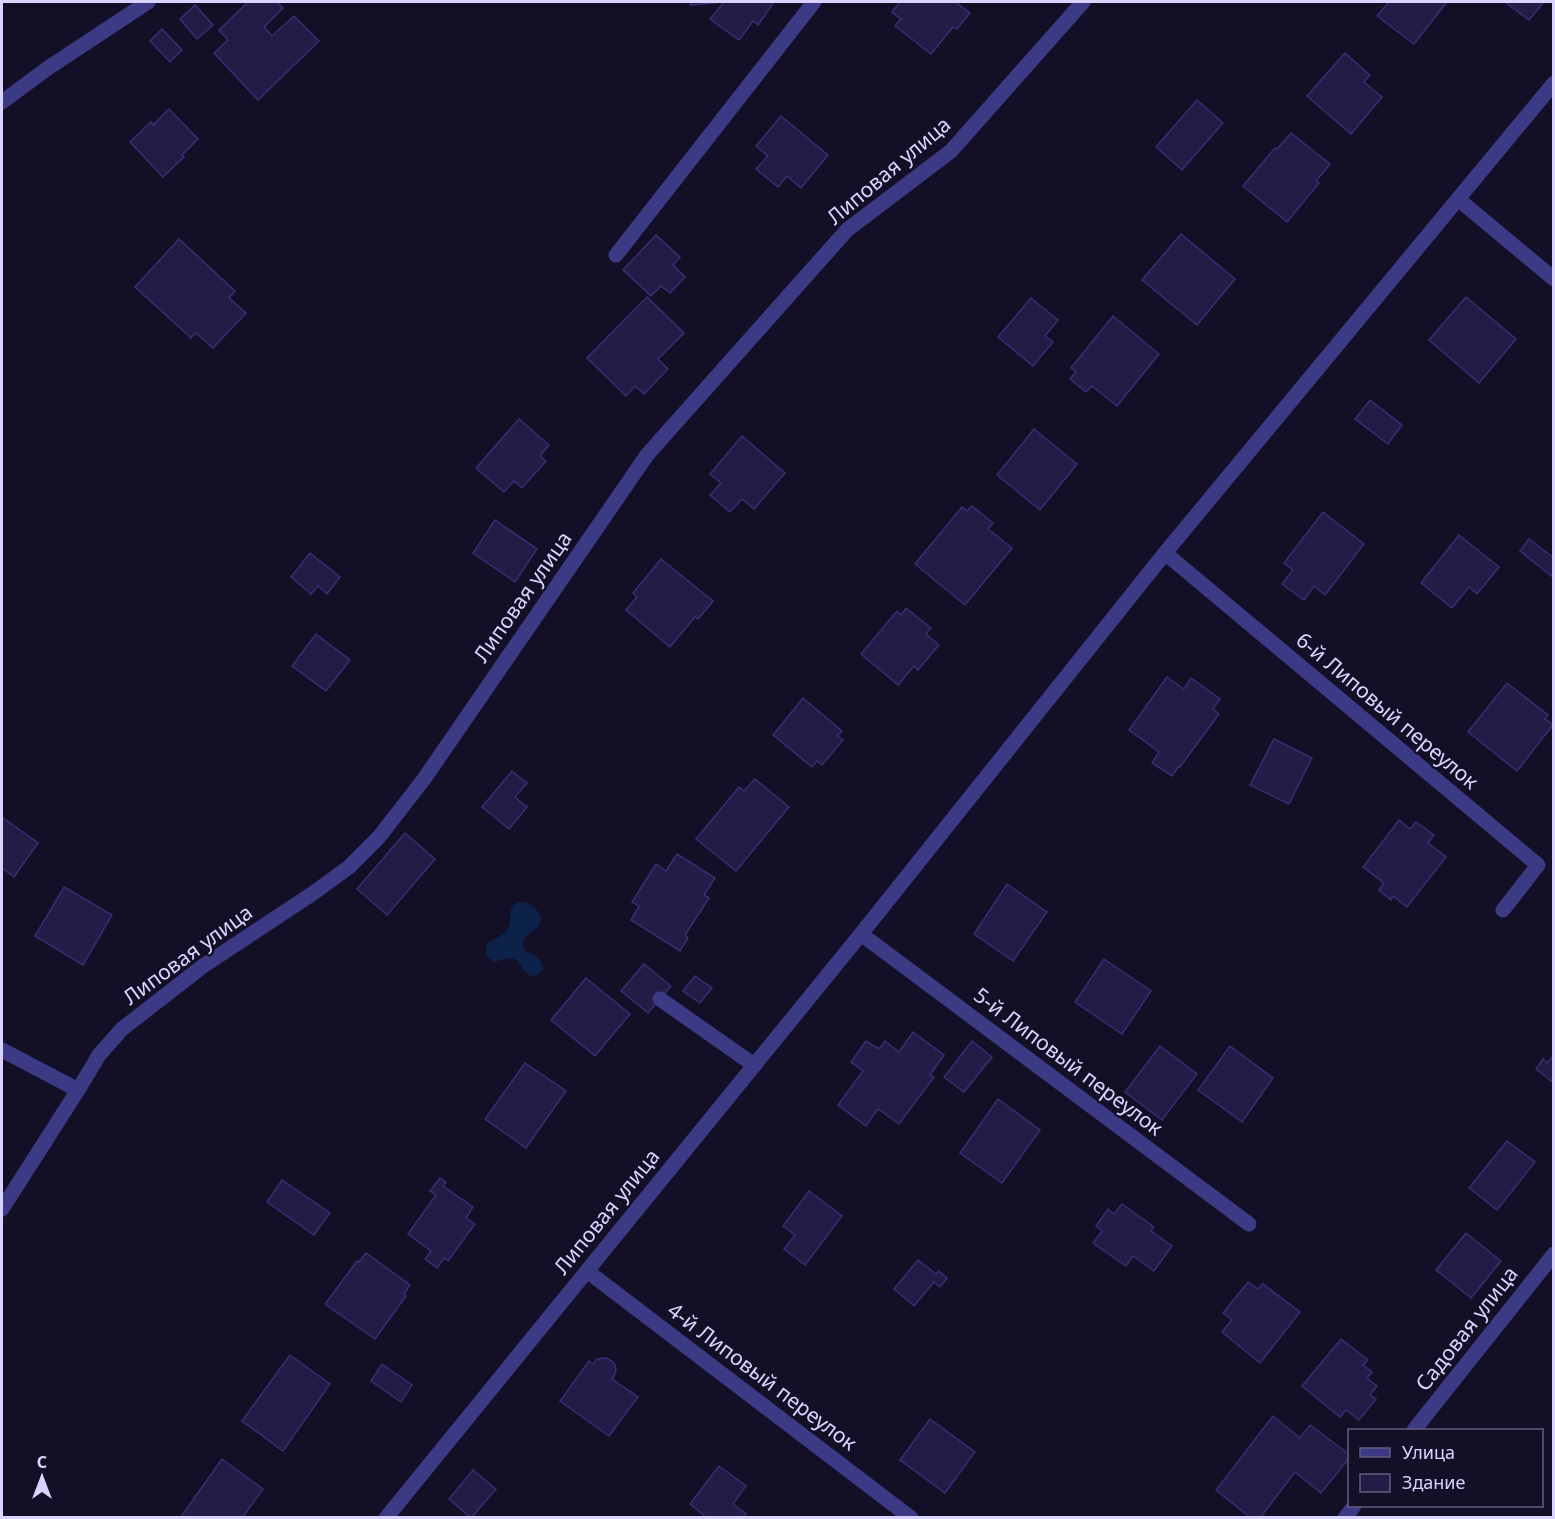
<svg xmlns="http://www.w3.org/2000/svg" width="1555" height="1519" viewBox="0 0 1555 1519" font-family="'Noto Sans',sans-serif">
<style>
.water{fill:#0c2248}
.building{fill:#241b47;stroke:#3b2d73;stroke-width:1.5}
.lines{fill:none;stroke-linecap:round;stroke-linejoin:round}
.lane{stroke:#3d3a85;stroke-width:15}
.street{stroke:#3d3a85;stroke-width:15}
.labels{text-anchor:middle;stroke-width:5;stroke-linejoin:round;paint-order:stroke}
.street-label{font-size:21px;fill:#d9d4ff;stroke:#130f26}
</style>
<rect width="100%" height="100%" fill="#130f26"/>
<path class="water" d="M519,902C526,902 532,903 536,909C551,927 527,930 522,943L525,950C534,957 543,957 543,970C530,985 524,969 517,960L510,958L494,962L486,956V947L488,943C495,938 504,936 508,928C514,917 505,909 519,902Z"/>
<g class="building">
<polygon points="248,2 277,2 283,8 264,27 272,36 294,16 319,41 258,100 214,53 228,40 219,30"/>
<polygon points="690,2 774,2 758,25 753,21 739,40 710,19 724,2 691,5"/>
<polygon points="900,2 955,2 970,13 957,29 953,27 931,54 895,26 901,19 892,12"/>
<polygon points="1389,2 1447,2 1414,44 1377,16"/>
<polygon points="1505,2 1544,2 1529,20"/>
<polygon points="195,5 213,25 197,39 180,19"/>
<polygon points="162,29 182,50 170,62 150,41"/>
<polygon points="1345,53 1370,75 1364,82 1382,97 1351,134 1307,96"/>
<polygon points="1197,100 1223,123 1182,170 1156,147"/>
<polygon points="169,109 198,139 182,155 184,157 163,177 130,142 151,122 153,125"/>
<polygon points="781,116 828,155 801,188 787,176 778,187 756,169 768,156 756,146"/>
<polygon points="1291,133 1330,164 1316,181 1319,183 1287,222 1243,186 1275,148 1277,149"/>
<polygon points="1181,234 1235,279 1197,325 1142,280"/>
<polygon points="656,235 680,257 673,265 685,277 670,293 661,286 651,296 623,270"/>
<polygon points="179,239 235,291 229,298 246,313 213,348 196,333 191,338 135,287"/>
<polygon points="647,297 684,333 658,359 668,369 644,394 635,386 626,396 587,358"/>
<polygon points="1466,297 1516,339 1479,383 1429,340"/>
<polygon points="1031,298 1058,320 1045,336 1053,342 1033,366 998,337"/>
<polygon points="1113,316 1159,354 1117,406 1092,386 1086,392 1070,379 1076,372 1071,368"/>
<polygon points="1370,400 1402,425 1388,444 1355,419"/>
<polygon points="519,419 549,445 540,456 546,461 522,488 514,481 504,492 476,468"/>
<polygon points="1034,429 1077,464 1040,510 997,475"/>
<polygon points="742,436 785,473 754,509 742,499 730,512 710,495 721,483 710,474"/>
<polygon points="972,506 993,523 988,529 1012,548 965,605 915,564 962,507 967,511"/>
<polygon points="1323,512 1364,544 1325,595 1314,586 1304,600 1282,584 1293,570 1284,563"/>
<polygon points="495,520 537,549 515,582 473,553"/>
<polygon points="1459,535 1499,567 1477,594 1469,587 1452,608 1421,583"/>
<polygon points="1529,539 1554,558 1554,578 1520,551"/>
<polygon points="310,553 340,577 327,594 318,586 311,594 291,577"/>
<polygon points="661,559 713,601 698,619 695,617 670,647 626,610 637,597 633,593"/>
<polygon points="906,608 931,628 926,634 939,645 918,670 914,666 898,685 861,654 897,611 901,615"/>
<polygon points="316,634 350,660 326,691 292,666"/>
<polygon points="1167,677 1184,689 1191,678 1220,699 1213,709 1219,714 1180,767 1179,766 1172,776 1152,763 1159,752 1129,730"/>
<polygon points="1507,683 1548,715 1545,719 1553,725 1517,771 1468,732"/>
<polygon points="803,698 842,731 837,736 843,740 822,765 817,761 812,767 773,735"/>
<polygon points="1274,739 1312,758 1289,804 1250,785"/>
<polygon points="512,771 527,783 515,797 527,807 509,829 482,807"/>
<polygon points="755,779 789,807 736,871 696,839 739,787 744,791"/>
<polygon points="2,817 38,843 14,877 2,868"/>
<polygon points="1399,820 1410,829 1416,822 1434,835 1428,843 1446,857 1407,907 1393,896 1391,900 1379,890 1384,883 1363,867"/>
<polygon points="405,833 435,859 387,915 357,889"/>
<polygon points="677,854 715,878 704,895 709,898 685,935 688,938 680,951 631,920 639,906 632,902 656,864 666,871"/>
<polygon points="1007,884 1047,912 1013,961 974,934"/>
<polygon points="64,887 112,915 83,965 35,936"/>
<polygon points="1104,959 1151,991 1122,1034 1075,1002"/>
<polygon points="644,964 671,986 648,1013 621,991"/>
<polygon points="695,976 712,988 700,1003 683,991"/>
<polygon points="586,978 630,1014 595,1056 551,1020"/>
<polygon points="913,1032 944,1055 930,1075 934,1077 899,1124 878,1109 866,1126 838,1105 863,1071 851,1062 866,1041 879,1049 885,1041 899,1052"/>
<polygon points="972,1041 992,1057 964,1092 944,1077"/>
<polygon points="1160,1046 1197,1074 1162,1120 1125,1092"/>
<polygon points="1230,1046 1273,1078 1242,1122 1198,1090"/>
<polygon points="1554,1055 1554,1083 1536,1069 1543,1059 1547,1063"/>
<polygon points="525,1063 566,1091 526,1148 485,1119"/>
<polygon points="998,1099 1040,1130 1002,1183 960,1153"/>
<polygon points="1507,1141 1535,1162 1497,1210 1469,1188"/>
<polygon points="440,1178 446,1182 443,1186 473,1207 466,1218 475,1224 448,1261 444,1258 437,1268 425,1259 431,1251 408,1234 436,1195 430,1191"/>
<polygon points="282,1180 330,1213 314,1235 267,1202"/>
<polygon points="809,1191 842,1216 805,1265 784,1249 795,1235 783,1226"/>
<polygon points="1122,1204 1154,1227 1151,1231 1172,1246 1154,1271 1133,1256 1126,1266 1093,1243 1102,1231 1096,1226 1108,1209 1114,1214"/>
<polygon points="1466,1233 1501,1261 1471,1298 1436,1270"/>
<polygon points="366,1253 410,1285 404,1294 406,1296 375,1339 325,1304 357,1261 359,1262"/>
<polygon points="918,1260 936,1274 939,1271 947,1278 940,1287 934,1282 914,1306 894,1289"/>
<polygon points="1248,1282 1258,1289 1263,1284 1300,1312 1260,1363 1222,1332 1232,1320 1223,1313"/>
<polygon points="1341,1339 1368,1360 1363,1365 1372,1372 1367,1378 1377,1386 1370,1395 1376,1399 1359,1420 1346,1410 1340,1417 1302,1386"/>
<polygon points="290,1355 330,1384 283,1451 242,1421"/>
<polygon points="601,1358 607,1358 614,1363 616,1369 615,1374 612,1379 638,1397 609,1436 560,1401 589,1361 593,1364 596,1360"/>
<polygon points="382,1364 412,1385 401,1402 371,1381"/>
<polygon points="1273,1416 1300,1438 1310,1425 1350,1455 1350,1457 1321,1493 1295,1472 1260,1518 1251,1518 1216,1490"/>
<polygon points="930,1419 975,1452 945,1493 900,1460"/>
<polygon points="222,1459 263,1489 242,1518 180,1518"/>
<polygon points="719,1466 746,1486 733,1504 746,1514 743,1518 707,1518 690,1504"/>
<polygon points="473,1470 496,1489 471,1518 449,1499"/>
</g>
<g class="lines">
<g class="lane">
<polyline points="616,255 814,2"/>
<polyline points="660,999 754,1065"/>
<polyline points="2,1050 78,1090"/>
</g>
<g class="street">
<polyline points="2,102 48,68 148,2"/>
<polyline points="1458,199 1554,279"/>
<polyline points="1165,553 1538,865 1503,910"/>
<polyline points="861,934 1249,1224"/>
<polyline points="2,1209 78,1090 99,1055 122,1029 203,966 312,894 349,867 379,837 424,779 647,455 847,230 951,151 1083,2"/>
<polyline points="587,1271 911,1518"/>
<polyline points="1414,1430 1554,1254"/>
<polyline points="386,1518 861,934 1165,553 1554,83"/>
<polyline points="1345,1518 1354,1506"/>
</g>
</g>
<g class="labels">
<g class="street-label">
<text transform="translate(889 171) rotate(-40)" y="7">Липовая улица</text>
<text transform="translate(523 597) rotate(-55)" y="7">Липовая улица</text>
<text transform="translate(1387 711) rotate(40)" y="7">6-й Липовый переулок</text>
<text transform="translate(188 955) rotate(-36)" y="7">Липовая улица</text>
<text transform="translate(1068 1062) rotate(37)" y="7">5-й Липовый переулок</text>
<text transform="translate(607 1212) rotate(-51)" y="7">Липовая улица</text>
<text transform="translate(1467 1329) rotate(-52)" y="7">Садовая улица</text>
<text transform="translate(762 1377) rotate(37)" y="7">4-й Липовый переулок</text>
</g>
</g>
<rect width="1555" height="1519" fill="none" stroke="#d9d4ff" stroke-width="6"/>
<rect x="1348" y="1429" width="195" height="78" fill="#130f26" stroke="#625e7d" stroke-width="1.5"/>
<rect x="1360" y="1448" width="30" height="9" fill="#3d3a85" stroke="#625e7d" stroke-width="1.5"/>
<text x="1402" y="1459" font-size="18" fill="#d9d4ff">Улица</text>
<rect x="1360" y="1474" width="30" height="18" fill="#241b47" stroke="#625e7d" stroke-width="1.5"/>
<text x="1402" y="1489" font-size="18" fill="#d9d4ff">Здание</text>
<g transform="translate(42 1477)" stroke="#130f26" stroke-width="4.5" paint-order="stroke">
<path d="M0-4.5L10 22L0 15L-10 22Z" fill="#d9d4ff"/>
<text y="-9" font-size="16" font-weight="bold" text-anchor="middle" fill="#d9d4ff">С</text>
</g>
</svg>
